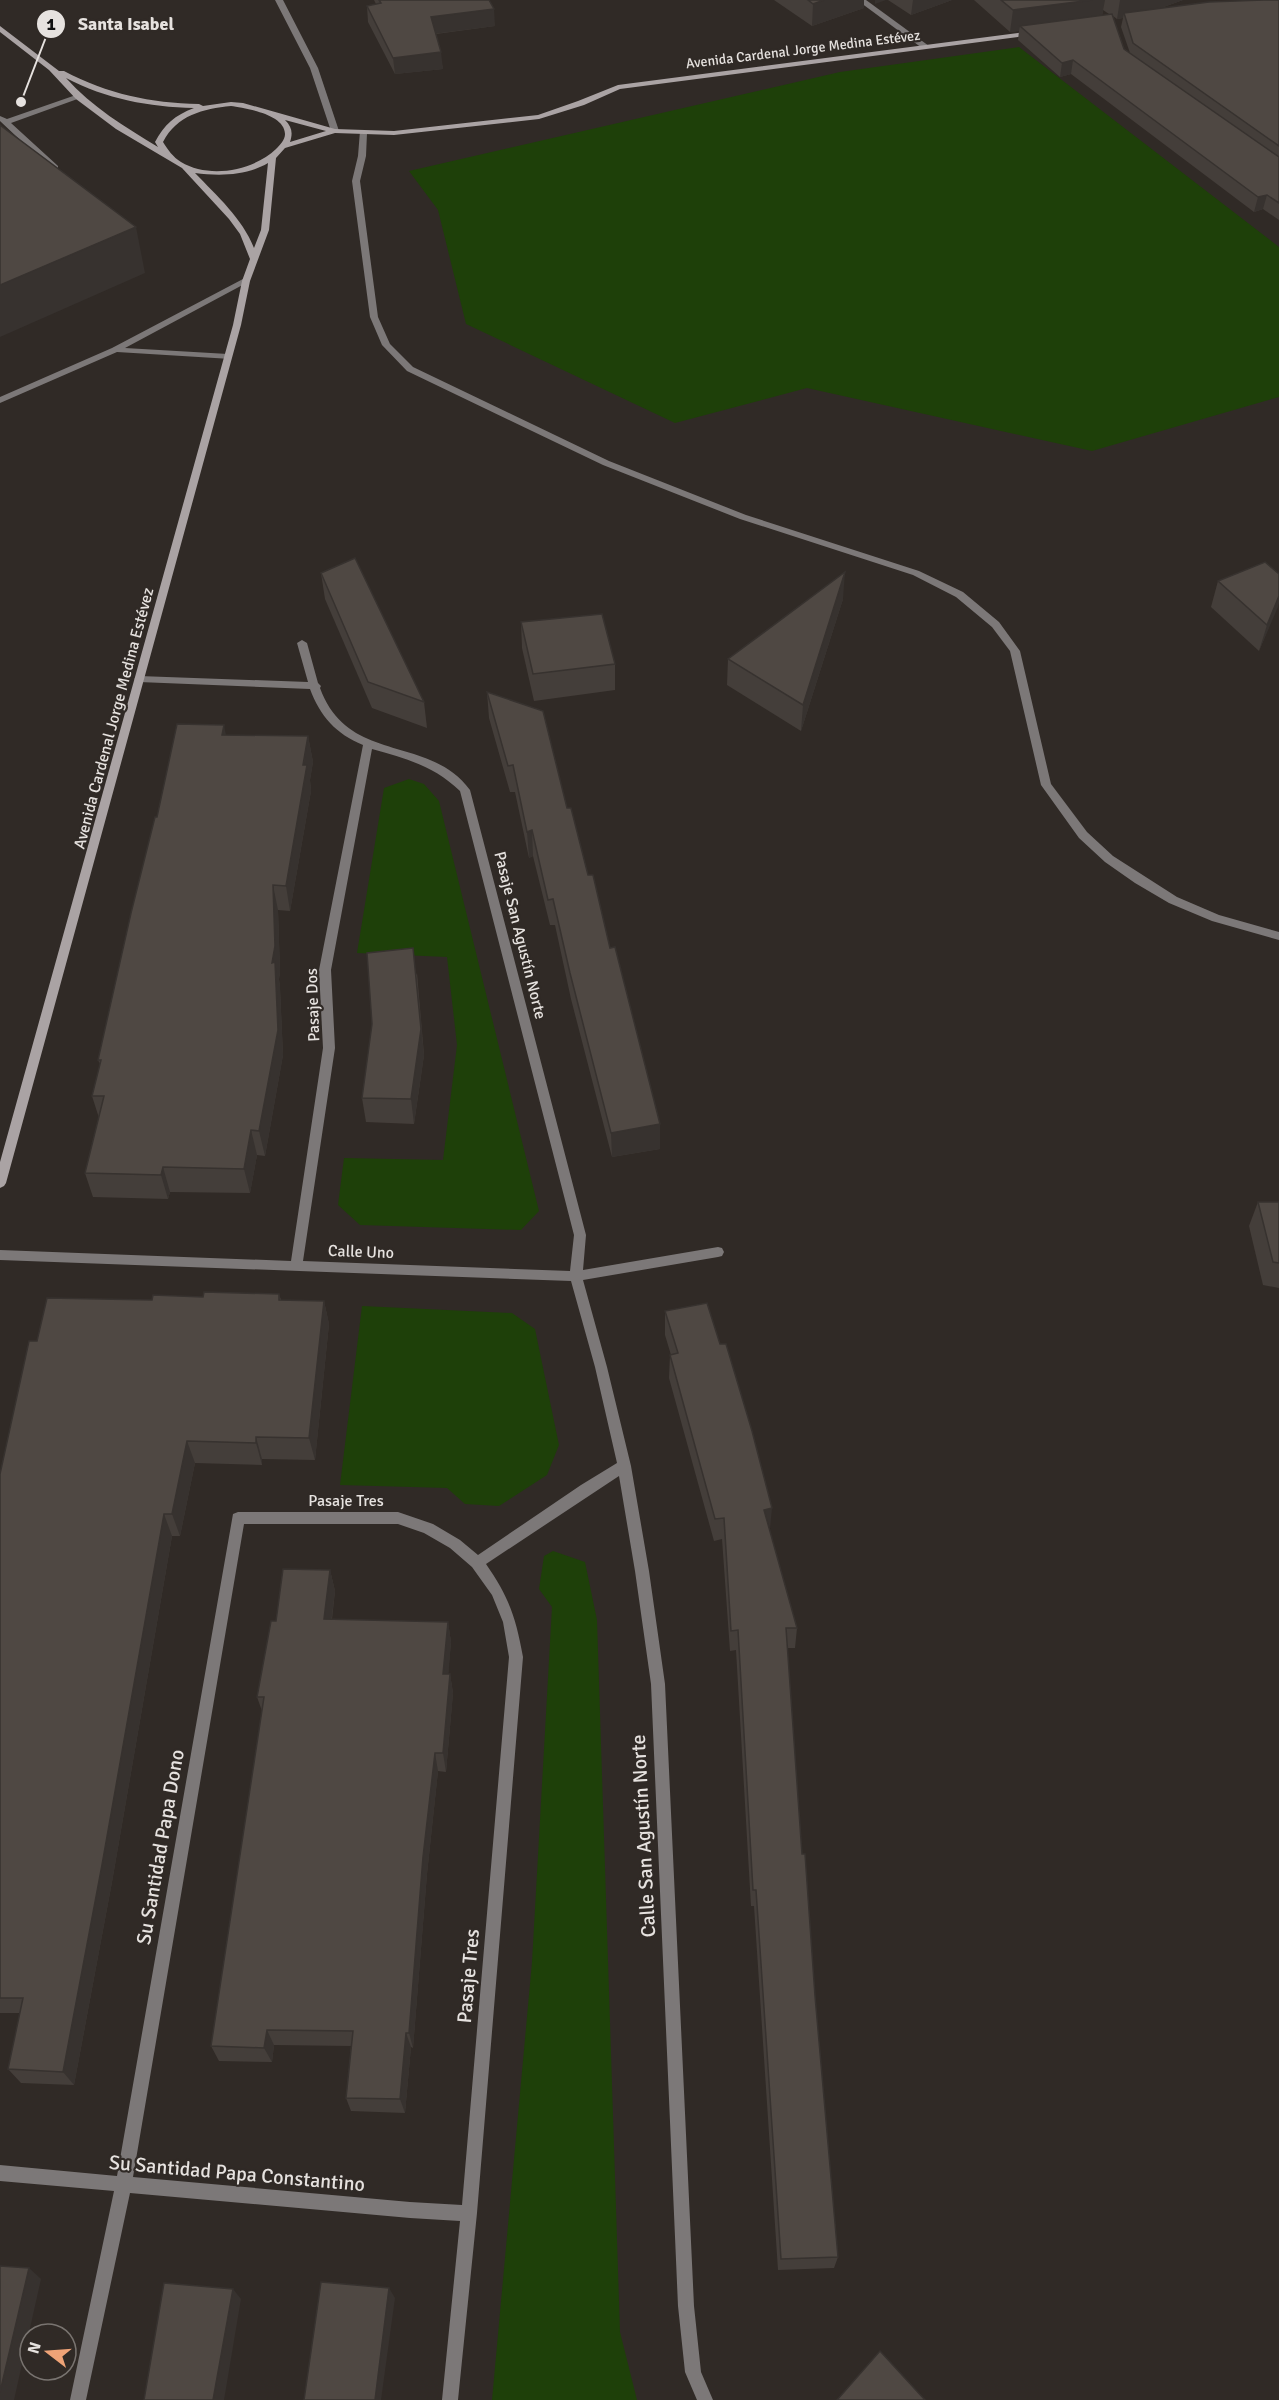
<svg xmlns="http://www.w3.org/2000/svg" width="1279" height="2400" viewBox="0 0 1279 2400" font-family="Signika,sans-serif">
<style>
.green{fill:#1e4009}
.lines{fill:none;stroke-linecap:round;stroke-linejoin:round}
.lane{fill:#7c7878;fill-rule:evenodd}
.street{fill:#7c7878;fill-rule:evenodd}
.secondary{fill:#aaa3a4;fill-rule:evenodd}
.wall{fill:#443e3a;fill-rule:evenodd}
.shaded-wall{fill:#37322f}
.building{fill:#4f4843;stroke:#37322f;stroke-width:1.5}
.labels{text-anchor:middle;stroke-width:4.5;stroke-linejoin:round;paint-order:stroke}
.far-street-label{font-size:14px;fill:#e6e2df;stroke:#302a26}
.street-label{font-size:16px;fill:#e6e2df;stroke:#302a26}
.near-street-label{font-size:20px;fill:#e6e2df;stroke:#302a26}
.leader{fill:none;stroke:#e6e2df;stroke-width:2}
.callout-dot{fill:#e6e2df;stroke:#302a26;stroke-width:2}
.mark-label{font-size:18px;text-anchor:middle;font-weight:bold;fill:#111}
.callout-label{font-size:18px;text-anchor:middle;font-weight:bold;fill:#e6e2df;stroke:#302a26;stroke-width:4.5;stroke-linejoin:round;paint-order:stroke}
</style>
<rect width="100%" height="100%" fill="#302a26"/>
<g class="green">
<polygon points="1019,47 1279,247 1279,397 1092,451 807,388 675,423 466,324 438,210 409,171 840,72"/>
<polygon points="409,779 424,784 439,801 539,1211 521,1230 360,1225 338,1205 344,1158 443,1160 457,1045 447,957 357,953 384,788"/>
<polygon points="362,1306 512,1313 535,1329 559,1445 547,1475 499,1506 465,1504 447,1488 340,1485"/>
<polygon points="553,1551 585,1562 597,1620 620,2332 637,2400 492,2400 532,1962 552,1607 539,1589 544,1556"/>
</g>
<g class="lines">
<polygon class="lane" points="76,95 83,97 11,123 58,166 58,170 52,170 0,121 0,116 7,119"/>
<g class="street">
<polygon points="275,0 283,0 318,68 339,131 338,133 331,131 310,68"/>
<polygon points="857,0 866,0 929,46 922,48"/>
<polygon points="360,131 367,133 366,156 360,181 378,317 390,344 413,367 609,461 746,515 919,571 963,592 999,622 1020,651 1051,784 1087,832 1113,856 1177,897 1219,915 1279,932 1279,940 1212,921 1169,903 1135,883 1105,862 1079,838 1041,785 1010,651 992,627 956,597 913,575 740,519 603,465 407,371 382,345 370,317 352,181 358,156"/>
<polygon points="243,279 250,281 125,348 228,354 231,355 231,359 117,352 0,403 0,397 112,348"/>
<path d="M302,640L307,643L318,683L321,686L320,688C348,765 429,734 470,790L586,1235L583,1270L718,1247L722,1248L724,1252L722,1256L718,1257L583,1280L607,1367L631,1466L649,1571L665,1684L694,2306L701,2372L713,2400H697L685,2372L678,2306L651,1684L635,1571L619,1476L486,1564C509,1597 516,1618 523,1657L477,2213L458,2400H442L460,2221L410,2218L130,2193L86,2400H70L114,2191L0,2181V2165L117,2176L233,1514L238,1512H398L433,1524L460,1540L478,1555L581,1485L617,1463L595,1367L571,1281L0,1260V1250L291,1261L323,1048L319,970L363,745C336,734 320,716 310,689L139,682L134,679L139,676L308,682L297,643ZM372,749C407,759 434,766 460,791L574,1235L570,1271L303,1261L335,1048L331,970ZM244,1524H398L424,1533L450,1548L472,1567L492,1595L503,1622L509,1657L462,2205L410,2202L133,2177Z"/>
</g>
<path class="secondary" d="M0,26L59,71H64C108,94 150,103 199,104L203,106L231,102L243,103L335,129L394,131L538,115L578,101L618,85L1033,31L1037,33L1033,35L620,89L584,105L539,119L394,135L335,133L285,148L276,158L269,230L250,281L241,325L6,1183L4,1186L0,1188V1162L233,325L242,281L250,259L240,234L229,219L182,168L116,129L76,99L49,70L0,32ZM66,78C106,99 149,107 194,108C175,115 164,125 155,142L158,147C125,127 92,107 66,78ZM231,106C245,108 285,114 285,134C285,140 280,145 276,149C253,171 209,179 181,162C173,157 168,150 163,142C177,115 203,109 231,106ZM285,120L326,131L290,142C293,133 292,127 285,120ZM268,163L261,230L254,248C242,218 217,196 195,173C219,176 246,176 268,163Z"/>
</g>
<g class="wall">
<polygon points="374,0 489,0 495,26 436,34 443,69 395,74 368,22 367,6 376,4"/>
<polygon points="774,0 864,0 864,8 812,26"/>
<polygon points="888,0 952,0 911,15"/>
<path d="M974,0H1183L1161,8L1279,0V220L1263,209L1254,212L1071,74L1060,77L1018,40L1019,31L1010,32ZM1103,10L1109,14L1110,15L1102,16ZM1113,16L1117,19L1123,18L1121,27L1130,53L1124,49Z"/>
<polygon points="321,573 424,702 427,728 372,708 325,599"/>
<polygon points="1279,574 1279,602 1259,651 1211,607 1218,581"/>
<polygon points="843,599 801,731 727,685 728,659"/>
<polygon points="521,622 615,664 615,690 534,701 522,648"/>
<polygon points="487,692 567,808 610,948 660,1124 660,1149 612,1157 571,999 555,925 550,925 533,856 529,858 515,792 510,792 489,718"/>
<polygon points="226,735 308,736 313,762 310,780 311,791 290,911 278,910 280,972 279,979 280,988 283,1055 265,1156 257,1155 250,1193 170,1192 168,1199 93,1197 85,1173 99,1118 92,1096 100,1064 98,1060 157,817"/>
<polygon points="417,973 424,1055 414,1124 366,1122 362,1098"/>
<polygon points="1258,1202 1279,1202 1279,1288 1263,1285 1249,1226"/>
<polygon points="279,1294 281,1300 324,1301 329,1324 315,1460 262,1459 262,1465 195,1463 180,1536 172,1536 112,1882 74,2085 21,2083 8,2069 20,2013 0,2013 0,1474 37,1341 152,1300 203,1297"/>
<polygon points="665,1311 769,1529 797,1628 795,1648 787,1648 802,1854 838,2257 834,2268 778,2270 754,1906 751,1906 736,1650 730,1651 722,1539 714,1541 669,1378 670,1355 671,1355 665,1335"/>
<polygon points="330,1570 335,1591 332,1619 448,1622 451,1642 448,1674 450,1674 453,1693 446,1772 438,1771 427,1874 413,2048 411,2047 405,2113 351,2111 346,2098 351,2046 274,2045 272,2062 219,2061 211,2046 262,1711 257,1697 276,1621"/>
</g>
<g class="shaded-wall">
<polygon points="824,0 864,0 864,8 812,26 813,4"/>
<polygon points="875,0 886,0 875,4"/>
<polygon points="913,0 952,0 911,15"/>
<polygon points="1092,0 1105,0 1101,21 1020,26 1019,31 1010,32 1013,10"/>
<polygon points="1120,0 1183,0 1141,15 1124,13 1123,18 1117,19"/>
<polygon points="494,9 495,26 433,34 431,17"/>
<polygon points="441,52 443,69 395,74 393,58"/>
<polygon points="1073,60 1071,74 1060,77 1062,63"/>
<polygon points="1267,195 1263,209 1254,212 1258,197"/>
<polygon points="136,227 145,273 0,337 0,285"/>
<polygon points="845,572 843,599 801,731 803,705"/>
<polygon points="1279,596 1279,602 1278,607 1259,651 1267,625"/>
<polygon points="224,725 229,751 222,735"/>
<polygon points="308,736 313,762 310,780 311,791 290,911 286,886"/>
<polygon points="532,830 533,856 529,858 527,832"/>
<polygon points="273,885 278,910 280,972 279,979 280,988 283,1055 265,1156 259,1131 272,963"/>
<polygon points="413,948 424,1055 414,1124 411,1099"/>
<polygon points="660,1124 660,1149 612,1157 611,1133"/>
<polygon points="251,1130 257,1155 250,1193 244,1169"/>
<polygon points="163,1167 170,1192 168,1199 161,1175"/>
<polygon points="324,1301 329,1324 315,1460 309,1438"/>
<polygon points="256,1437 262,1459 262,1465 256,1443"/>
<polygon points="187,1441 195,1463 180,1536 172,1514"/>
<polygon points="772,1508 770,1529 764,1510"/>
<polygon points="164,1514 172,1536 112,1882 74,2085 63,2072"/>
<polygon points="330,1570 335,1591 329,1639 324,1619"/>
<polygon points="448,1622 451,1642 447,1693 443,1674"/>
<polygon points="450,1674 453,1693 446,1772 443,1753"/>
<polygon points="435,1753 438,1771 427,1874 413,2048 409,2033 423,1857"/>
<polygon points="267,2030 274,2045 272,2062 264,2048"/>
<polygon points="406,2033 411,2047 405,2113 400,2099"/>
<polygon points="29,2268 41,2279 14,2400 0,2400 0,2392"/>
<polygon points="389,2288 395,2298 381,2400 375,2400"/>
<polygon points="233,2289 241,2299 224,2400 213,2400"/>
</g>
<g class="building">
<polygon points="379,0 489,0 494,9 431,17 441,52 393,58 367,6 381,3"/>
<polygon points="808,0 824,0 813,4"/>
<polygon points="1001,0 1092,0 1013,10"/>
<polygon points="1263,0 1279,0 1279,146 1133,43 1124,13 1209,2"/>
<polygon points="1112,14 1124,49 1279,157 1279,203 1267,195 1258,197 1073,60 1062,63 1020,26"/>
<polygon points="0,125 136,227 0,285"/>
<polygon points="355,558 424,702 368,682 321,573"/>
<polygon points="1265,562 1279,574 1279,596 1267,625 1218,581"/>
<polygon points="845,572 803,705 728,659"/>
<polygon points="602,614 615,664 533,674 521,622"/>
<polygon points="487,692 543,711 567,808 571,808 588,875 593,875 610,948 615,947 660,1124 611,1133 570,973 553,899 548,900 532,830 527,832 513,765 508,766"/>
<polygon points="177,724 224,725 222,735 308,736 303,765 307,765 286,886 273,885 275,946 272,963 275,962 278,1030 259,1131 251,1130 244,1169 163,1167 161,1175 85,1173 104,1096 92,1096 101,1060 98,1060 131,913 155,817 157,817"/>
<polygon points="413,948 421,1029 411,1099 362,1098 372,1024 367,953"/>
<polygon points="1258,1202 1279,1202 1279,1263 1273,1262"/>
<polygon points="204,1292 279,1294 279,1300 324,1301 309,1438 256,1437 256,1443 187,1441 172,1514 164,1514 102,1865 63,2072 8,2069 23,1998 0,1998 0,1474 29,1341 37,1341 47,1298 152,1300 153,1295 203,1297"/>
<polygon points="707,1303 720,1344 726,1344 752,1431 772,1508 764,1510 797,1628 786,1628 802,1854 805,1854 815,1996 838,2257 781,2259 756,1890 753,1890 738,1630 731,1631 724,1518 715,1519 670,1355 678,1353 665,1311"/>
<polygon points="283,1569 330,1570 324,1619 448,1622 443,1674 450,1674 443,1753 435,1753 423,1857 409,2033 406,2033 400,2099 346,2098 353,2031 267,2030 264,2048 211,2046 264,1697 257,1697 271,1621 276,1621"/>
<polygon points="0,2266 29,2268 0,2392"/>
<polygon points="321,2282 389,2288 375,2400 304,2400"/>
<polygon points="164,2283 233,2289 213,2400 144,2400"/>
<polygon points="880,2351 925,2400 837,2400"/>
</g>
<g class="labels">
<g class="far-street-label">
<text transform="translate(803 49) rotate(-7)" y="5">Avenida Cardenal Jorge Medina Estévez</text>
</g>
<g class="street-label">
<text transform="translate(113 718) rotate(-75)" y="6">Avenida Cardenal Jorge Medina Estévez</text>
<text transform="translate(521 935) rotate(76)" y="6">Pasaje San Agustín Norte</text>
<text transform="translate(312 1005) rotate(-92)" y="6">Pasaje Dos</text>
<text transform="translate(361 1251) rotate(2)" y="6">Calle Uno</text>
<text x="346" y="1506">Pasaje Tres</text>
</g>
<g class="near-street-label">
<text transform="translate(643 1836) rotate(-93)" y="7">Calle San Agustín Norte</text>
<text transform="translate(160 1847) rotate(-80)" y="7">Su Santidad Papa Dono</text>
<text transform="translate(468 1976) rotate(-85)" y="7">Pasaje Tres</text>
<text transform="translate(237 2173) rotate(5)" y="7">Su Santidad Papa Constantino</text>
</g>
</g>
<path class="leader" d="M21 102L51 24"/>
<g class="callout-dot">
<circle cx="21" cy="102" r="6"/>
<circle cx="51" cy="24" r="15"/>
</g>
<g class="mark-label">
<text x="51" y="30">1</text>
</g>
<g class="callout-label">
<text x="126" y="30">Santa Isabel</text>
</g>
<g transform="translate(48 2352) rotate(287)"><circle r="28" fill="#302a26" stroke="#797470" stroke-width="1.5"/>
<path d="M0-4.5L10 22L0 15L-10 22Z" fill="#efa377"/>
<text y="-9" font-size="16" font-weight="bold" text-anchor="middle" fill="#e6e2df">N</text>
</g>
</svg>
